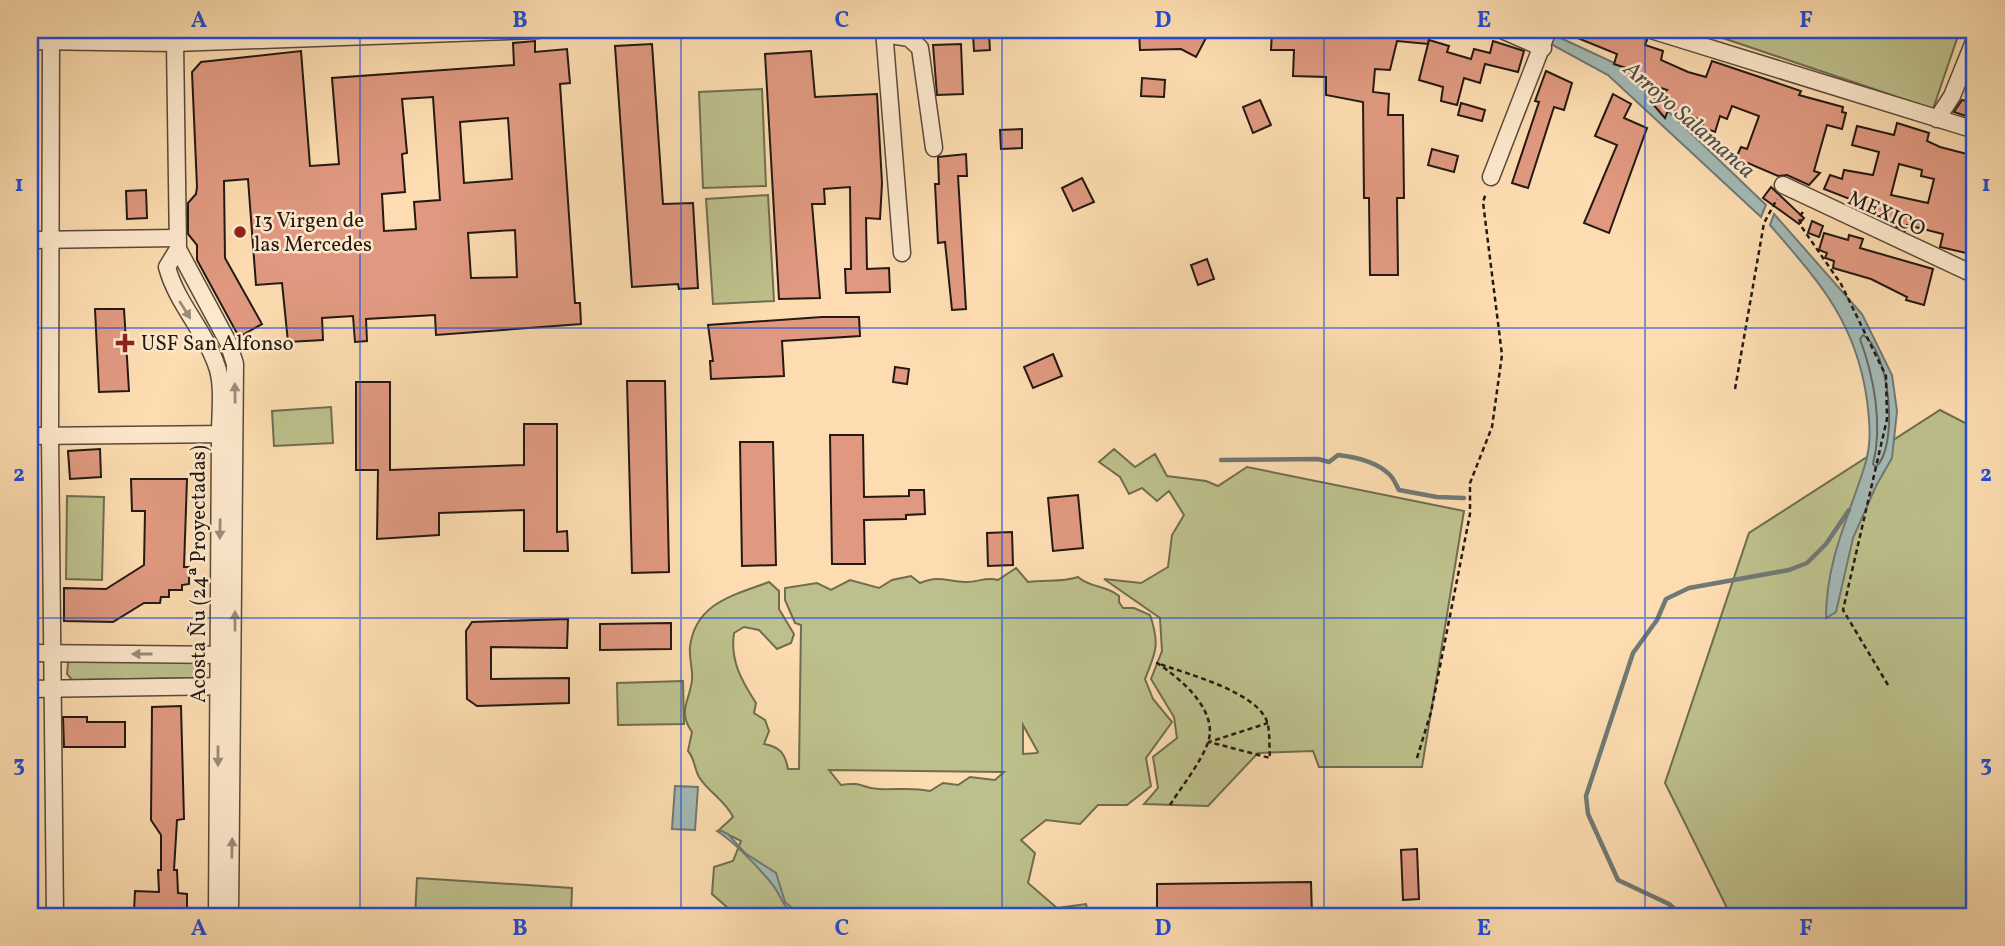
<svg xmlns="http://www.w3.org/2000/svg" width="2005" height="946" viewBox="0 0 2005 946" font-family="Vollkorn,serif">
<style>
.green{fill:#bdc08c;stroke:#706c50;stroke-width:2;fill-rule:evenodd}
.water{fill:#a3b9b5;stroke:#707974;stroke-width:2}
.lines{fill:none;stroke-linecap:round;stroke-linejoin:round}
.shore{stroke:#646964;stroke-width:2}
.stream{stroke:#707974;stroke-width:4.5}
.building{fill:#e09980;stroke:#241913;stroke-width:2;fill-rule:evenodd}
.minor-casing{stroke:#5a4a3a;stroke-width:19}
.path{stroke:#241913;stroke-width:2.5;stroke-dasharray:5 3.5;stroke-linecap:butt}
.minor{stroke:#fde8cc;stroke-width:16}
.oneway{fill:#9b8b79}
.grid{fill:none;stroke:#1d4ed8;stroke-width:2;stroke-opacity:0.55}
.poi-dot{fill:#8f2418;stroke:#fde8cc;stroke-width:2.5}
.labels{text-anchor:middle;stroke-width:5;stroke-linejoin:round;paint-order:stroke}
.street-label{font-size:21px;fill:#241913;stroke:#fde8cc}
.poi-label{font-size:21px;fill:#241913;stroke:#fde8cc;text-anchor:start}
.water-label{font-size:23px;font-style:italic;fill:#50514c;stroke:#fde8cc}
.neatline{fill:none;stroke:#1d4ed8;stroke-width:2.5}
.grid-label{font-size:23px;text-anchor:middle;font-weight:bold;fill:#1d4ed8}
</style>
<rect width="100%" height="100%" fill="#fcdcb0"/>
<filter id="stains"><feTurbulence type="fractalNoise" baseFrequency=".00286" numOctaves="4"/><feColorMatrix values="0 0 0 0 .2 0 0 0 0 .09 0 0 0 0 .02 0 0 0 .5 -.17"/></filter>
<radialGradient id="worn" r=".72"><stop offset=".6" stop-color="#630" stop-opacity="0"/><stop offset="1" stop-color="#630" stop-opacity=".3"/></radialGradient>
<g class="green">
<polygon points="1699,30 1960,30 1933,109"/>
<polygon points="762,89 766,186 703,188 699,92"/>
<polygon points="768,195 774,301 713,304 706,199"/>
<polygon points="331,407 333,443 274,446 272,411"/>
<polygon points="1940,410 1975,428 1975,916 1731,916 1665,783 1749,533"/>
<polygon points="1114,449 1135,467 1155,454 1167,476 1206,481 1218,486 1247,467 1464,511 1422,767 1319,767 1313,751 1258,753 1208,806 1144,804 1158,788 1153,757 1177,738 1174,717 1151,679 1162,651 1160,618 1104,579 1141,583 1168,567 1172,535 1184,515 1169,491 1157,501 1142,488 1129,494 1120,477 1099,462"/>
<polygon points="67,496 104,497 102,580 66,579"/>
<path d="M1016,568L1028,582C1046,579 1060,583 1078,577C1090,588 1106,585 1119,596V602L1123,608H1134L1150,615C1160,644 1156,652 1145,679L1153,699L1172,722L1146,758L1151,786L1127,805H1098L1080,824L1046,820L1021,840L1035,853L1028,883L1057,908L1086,904L1089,916L736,915L712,894L714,867L733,861L741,841L719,830L733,817C725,800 708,792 699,777C694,768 695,759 688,751L692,732C677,711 690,700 692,680C693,670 689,658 690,647C695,603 734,595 769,582L779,591V609L794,634L791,643L777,649L759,630L744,627L734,633C730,660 741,680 756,703L754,713L765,720L769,731L764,744C780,747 785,753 788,769H799L801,625L795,623L785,600V588L817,583L831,590L850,580L879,588L892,580L911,576L920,583C938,575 946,581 965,582C977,583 986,576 998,580ZM1023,725L1038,752L1037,753L1023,754ZM829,770L1003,772H1004L995,780L970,777L958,785L943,783L930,791C912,787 897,790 879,789C862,789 864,781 841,785Z"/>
<polygon points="193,660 200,666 200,672 193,678 72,680 67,674 68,663 72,661"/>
<polygon points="683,681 684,724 618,725 617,683"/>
<polygon points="417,878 572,888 571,916 415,916"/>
</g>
<g class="water">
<polygon points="1552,34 1621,66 1766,205 1761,217 1608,75 1549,43"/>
<path d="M1774,214L1862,314L1892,375L1897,411L1892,458L1876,486L1853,538L1836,612L1826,618C1826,562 1847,521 1864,468C1872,444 1870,425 1867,400C1856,322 1820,283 1770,225Z"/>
<polygon points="675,786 698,787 695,830 672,829"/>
<path d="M719,830L728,834L745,853L776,873L785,902L801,916C785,916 781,894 772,884C757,866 738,845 717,831Z"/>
</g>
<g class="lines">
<path class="shore" d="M1863,335C1890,351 1899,446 1876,467L1873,464C1883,425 1874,377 1860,339Z"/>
<g class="stream">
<path d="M1221,460L1318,459L1329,462L1338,455C1356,457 1377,462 1390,475C1394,479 1396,485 1399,490L1437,497L1464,498"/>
<polyline points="1683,916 1669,904 1618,880 1588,814 1586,796 1633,653 1657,620 1666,599 1689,588 1789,570 1807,563 1826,544 1849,510"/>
</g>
</g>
<g class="building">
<polygon points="1190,30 1206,38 1196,57 1181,49 1140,50 1139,31"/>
<polygon points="1330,30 1431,30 1428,44 1397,41 1390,70 1375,69 1373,92 1389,94 1388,115 1403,115 1404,198 1397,198 1398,275 1370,275 1369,198 1364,198 1363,102 1326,95 1326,77 1293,76 1294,50 1271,50 1272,31 1330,33"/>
<polygon points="1558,30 1641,32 1647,40 1645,45 1663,51 1661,60 1688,72 1706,77 1712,61 1801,91 1799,95 1843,107 1842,112 1846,113 1842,129 1827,125 1814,171 1820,173 1809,185 1787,175 1778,176 1736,158 1741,147 1747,149 1759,116 1732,106 1727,119 1720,116 1715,132 1702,127 1704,121 1669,108 1665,118 1652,103 1667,90 1636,80 1638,72 1614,64 1617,54"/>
<polygon points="973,34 989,34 990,50 974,51"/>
<polygon points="1429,40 1449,46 1447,52 1471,59 1474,49 1490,53 1493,41 1524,51 1518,72 1485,64 1480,83 1464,78 1457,105 1441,101 1443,87 1419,80"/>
<path d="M535,41V52L567,49L570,83L560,84L575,303H580L581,324L436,335L435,315L366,319L367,341L355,342L353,316L322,318L323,340L288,342L282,283L256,285L248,179L224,181L225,258L262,324L239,337L197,260V245L188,234V203L196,194L197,187L192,72L201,62L301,51L310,166L339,164L332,78L514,65L513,43ZM433,97L440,200L414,202L416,229L384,231L382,194L405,192L402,154L407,153L402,99ZM508,118L512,179L464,183L460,122ZM515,230L517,277L471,278L468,233Z"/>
<polygon points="652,44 663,204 693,203 698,288 679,289 678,284 632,287 615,46"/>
<polygon points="961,44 963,94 937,95 933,45"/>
<polygon points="811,51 815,97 877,94 882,183 880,219 866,218 867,269 889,268 890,292 846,293 845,269 851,269 850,187 824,189 825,204 812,204 820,298 779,299 765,54"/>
<polygon points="1546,71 1572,83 1564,110 1554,107 1528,188 1512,183 1539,102 1535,101"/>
<polygon points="1142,78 1165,80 1164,97 1141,96"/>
<polygon points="1613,94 1631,104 1624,118 1647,128 1609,233 1584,223 1617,145 1595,136"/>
<polygon points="1260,100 1271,125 1253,133 1243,107"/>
<polygon points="1962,100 1975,103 1975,119 1954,112"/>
<polygon points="1461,103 1485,110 1482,121 1458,115"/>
<path d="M1897,123L1929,133L1927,141L1940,147L1975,156V255L1940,247L1943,234L1907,225L1905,231L1860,210L1863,204L1824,189L1830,175L1842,179L1844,170L1873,175L1879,152L1852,145L1857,126L1894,135ZM1899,164L1922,170L1921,176L1934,179L1928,203L1891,195Z"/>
<polygon points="1022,129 1022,148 1001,149 1000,130"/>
<polygon points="1432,149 1458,156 1454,172 1428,165"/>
<polygon points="966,154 967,176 958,176 966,309 952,310 945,242 938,243 935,184 939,184 938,157"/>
<polygon points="1082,178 1094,202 1073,211 1062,188"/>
<polygon points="1771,187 1804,218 1799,224 1763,198"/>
<polygon points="146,190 147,218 127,219 126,191"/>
<polygon points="1812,221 1823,226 1819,237 1808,233"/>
<polygon points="1824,233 1848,240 1849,235 1863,239 1860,248 1933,269 1924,305 1906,300 1907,297 1871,279 1833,268 1834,261 1825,258 1827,253 1819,250"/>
<polygon points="1207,259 1214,279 1198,285 1191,265"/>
<polygon points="95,309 124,309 129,391 99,392"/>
<polygon points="822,317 859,317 860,336 782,341 784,376 711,379 710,361 713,361 708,325"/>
<polygon points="1053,354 1062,376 1033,388 1024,367"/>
<polygon points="895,367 909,369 907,384 893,382"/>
<polygon points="627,381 665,381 669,572 632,573"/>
<polygon points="356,382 390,382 390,470 524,465 524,424 557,424 557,532 567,531 568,551 524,551 524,510 439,513 439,535 377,539 378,470 356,470"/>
<polygon points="830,435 863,435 864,497 909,496 909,490 924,490 925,514 906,515 906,519 864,520 865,564 832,564"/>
<polygon points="740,442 773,442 776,565 742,566"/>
<polygon points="100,449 101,477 70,479 68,451"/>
<polygon points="131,479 187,479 184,567 189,567 189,584 182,585 182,590 169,590 169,597 161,597 160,603 144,603 113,622 64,621 64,588 106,589 144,565 145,511 132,511"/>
<polygon points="1078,495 1083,548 1053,551 1048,498"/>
<polygon points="1012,532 1013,565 988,566 987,533"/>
<polygon points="568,619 567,648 491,647 491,679 569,678 569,703 477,706 467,699 466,631 472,622"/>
<polygon points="671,623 671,649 600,650 600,624"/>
<polygon points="181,706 184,819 177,820 174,870 177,870 178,893 187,894 187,913 153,916 152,912 134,911 135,891 159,892 158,870 161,870 161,835 151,820 152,707"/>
<polygon points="63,717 87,717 87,722 125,722 125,747 64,747"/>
<polygon points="1417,849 1419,899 1403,900 1401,850"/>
<polygon points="1311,882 1312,916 1157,916 1157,884"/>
</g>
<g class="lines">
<g class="minor-casing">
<g id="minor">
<polyline points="51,30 50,436 55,916"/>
<polyline points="884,30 902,253"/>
<polyline points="1502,30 1543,48"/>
<polyline points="1651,30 1975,130"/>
<polyline points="884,34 909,38 920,48 934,148"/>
<polyline points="30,41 175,43 538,30"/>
<polyline points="175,43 178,249 228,342 235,364 230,916"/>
<polyline points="1937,119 1952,96 1975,39"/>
<polyline points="1491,177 1548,30"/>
<polyline points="1783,185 1975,275"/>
<polyline points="30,240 177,238"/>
<path d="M178,249L167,267C177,304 204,329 216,364C224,383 220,413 220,434L217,916"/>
<polyline points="30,436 230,434"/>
<polyline points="30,653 228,655"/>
<polyline points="30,689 227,686"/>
</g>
</g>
<g class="path">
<polyline points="1803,212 1799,217 1801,226 1841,284 1886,376 1887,419 1843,610 1888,685"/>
<polyline points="1735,389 1764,223 1777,199"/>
<polyline points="1417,758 1431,712 1470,514 1470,483 1492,427 1502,355 1483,202 1486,193"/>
<path d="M1170,805C1182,786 1199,765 1207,745C1221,712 1181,679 1157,663C1186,674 1261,692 1268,725C1270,736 1269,748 1270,758L1209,742L1268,723"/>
</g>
<use href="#minor" class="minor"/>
</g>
<defs><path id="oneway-solid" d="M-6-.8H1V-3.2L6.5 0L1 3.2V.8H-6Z" transform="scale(1.75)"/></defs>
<g class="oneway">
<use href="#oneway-solid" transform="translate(185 310) rotate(58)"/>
<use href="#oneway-solid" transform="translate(235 393) rotate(-91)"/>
<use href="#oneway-solid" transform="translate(220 529) rotate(91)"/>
<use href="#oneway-solid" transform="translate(235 621) rotate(-90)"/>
<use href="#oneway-solid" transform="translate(142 654) rotate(-180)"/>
<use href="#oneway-solid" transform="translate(218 756) rotate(90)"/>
<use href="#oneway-solid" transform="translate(232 848) rotate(-89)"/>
</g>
<path class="grid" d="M360,30V916M681,30V916M1002,30V916M1324,30V916M1645,30V916M30,328H1975M30,618H1975"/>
<g class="poi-dot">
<circle cx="240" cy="232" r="7"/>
<path d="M121.5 332.5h7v7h7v7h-7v7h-7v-7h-7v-7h7z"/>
</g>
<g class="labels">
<g class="street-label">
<text transform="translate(1887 213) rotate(24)" y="7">MEXICO</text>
<text transform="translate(198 574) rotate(-90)" y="7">Acosta Ñu (24ª Proyectadas)</text>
</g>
<g class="poi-label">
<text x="254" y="227">13 Virgen de<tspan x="254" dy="24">las Mercedes</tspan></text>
<text x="141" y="350">USF San Alfonso</text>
</g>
<g class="water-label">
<text transform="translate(1690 119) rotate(41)" y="8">Arroyo Salamanca</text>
</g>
</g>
<rect width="2005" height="946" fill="none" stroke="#fcdcb0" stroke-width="77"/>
<rect x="38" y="38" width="1928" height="870" class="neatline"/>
<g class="grid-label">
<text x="199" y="27">A</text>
<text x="520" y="27">B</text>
<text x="842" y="27">C</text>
<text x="1163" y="27">D</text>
<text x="1484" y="27">E</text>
<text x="1806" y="27">F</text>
<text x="19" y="191">1</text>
<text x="1986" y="191">1</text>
<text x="19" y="481">2</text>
<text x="1986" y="481">2</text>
<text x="19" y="771">3</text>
<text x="1986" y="771">3</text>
<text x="199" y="935">A</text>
<text x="520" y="935">B</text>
<text x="842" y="935">C</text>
<text x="1163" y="935">D</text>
<text x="1484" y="935">E</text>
<text x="1806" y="935">F</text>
</g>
<rect width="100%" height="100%" filter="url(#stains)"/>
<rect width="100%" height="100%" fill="url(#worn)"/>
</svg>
